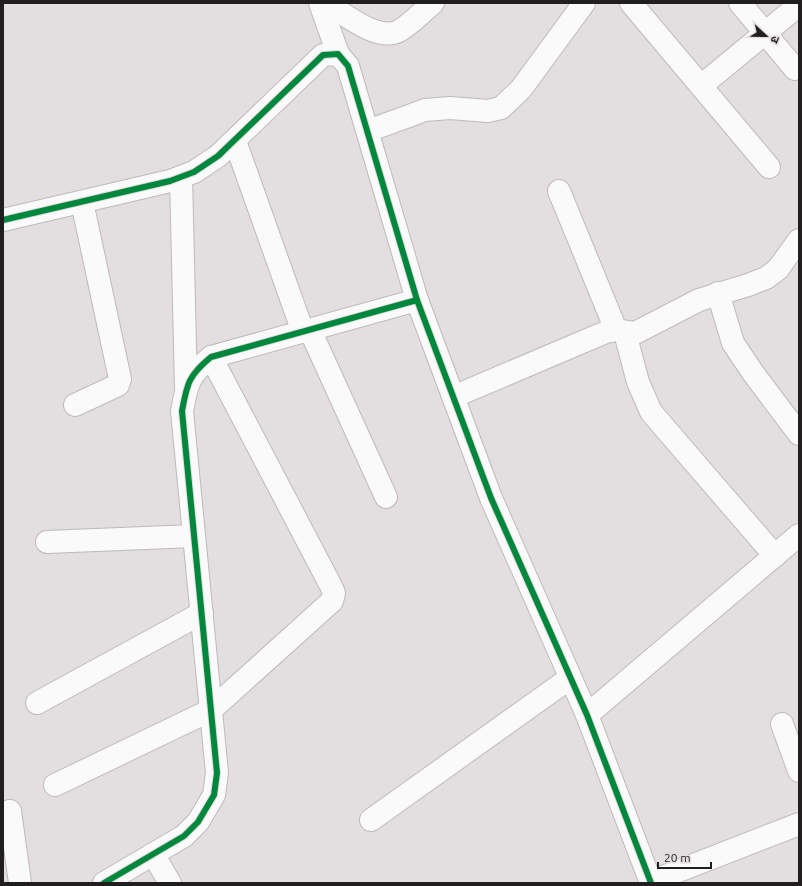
<svg xmlns="http://www.w3.org/2000/svg" width="802" height="886" viewBox="0 0 802 886" font-family="Ubuntu,'Noto Sans Devanagari',sans-serif">
<style>
.lines{fill:none;stroke-linecap:round;stroke-linejoin:round}
.minor-casing{stroke:#bebabb;stroke-width:24}
.minor{stroke:#fbfafa;stroke-width:22}
.cycleway-casing{stroke:#e4ddde;stroke-width:8}
.cycleway{stroke:#00873e;stroke-width:6}
</style>
<rect width="100%" height="100%" fill="#e3dedf"/>
<g class="lines">
<g class="minor-casing">
<g id="minor">
<polyline points="320,3 338,54"/>
<path d="M326,3C345,14 377,42 399,31C411,24 422,12 433,3"/>
<polyline points="631,3 769,167"/>
<polyline points="740,3 795,69"/>
<polyline points="701,86 799,5"/>
<polyline points="368,131 425,110 450,108 488,111 501,108 521,89 584,3"/>
<polyline points="235,141 303,332"/>
<polyline points="181,177 186,388"/>
<polyline points="559,191 616,330"/>
<polyline points="3,220 170,181 194,172 218,156 323,55 338,54 348,66 417,300 491,498 587,715 651,883"/>
<polyline points="718,293 733,343 753,373 799,434"/>
<polyline points="310,330 386,497"/>
<polyline points="625,333 638,382 651,412 775,556"/>
<polyline points="453,397 606,332 616,330 635,333 699,300 748,285 766,278 778,269 799,240"/>
<polyline points="75,405 118,385 120,379 82,202"/>
<polyline points="47,542 194,536"/>
<polyline points="37,703 202,613"/>
<polyline points="587,715 799,535"/>
<polyline points="782,724 799,771"/>
<polyline points="55,785 211,710 332,601 334,593 331,586 211,357"/>
<polyline points="10,811 20,883"/>
<polyline points="371,820 570,678"/>
<polyline points="153,854 170,883"/>
<polyline points="650,882 799,824"/>
<path d="M104,883L184,836L198,822L214,795L217,773L182,411C187,383 189,375 211,357L417,300"/>
</g>
</g>
<use href="#minor" class="minor"/>
<g class="cycleway-casing">
<g id="cycleway">
<polyline points="3,220 170,181 194,172 218,156 323,55 338,54 348,66 417,300 491,498 587,715 651,883"/>
<path d="M104,883L184,836L198,822L214,795L217,773L182,411C187,383 189,375 211,357L417,300"/>
</g>
</g>
<use href="#cycleway" class="cycleway"/>
</g>
<rect width="802" height="886" fill="none" stroke="#211e1f" stroke-width="8"/>
<g transform="translate(766 36) rotate(112)" stroke="#e4ddde" stroke-width="3" paint-order="stroke">
<path d="M0-3L7 15L0 10L-7 15Z" fill="#211e1f"/>
<text y="-6" font-size="11" font-weight="bold" text-anchor="middle" fill="#211e1f">उ</text>
</g>
<path d="M658 862v6h53v-6" fill="none" stroke="#211e1f" stroke-width="2"/>
<text x="664" y="862" font-size="12" fill="#211e1f" stroke="#e4ddde" stroke-width="3" paint-order="stroke">20 m</text>
</svg>
